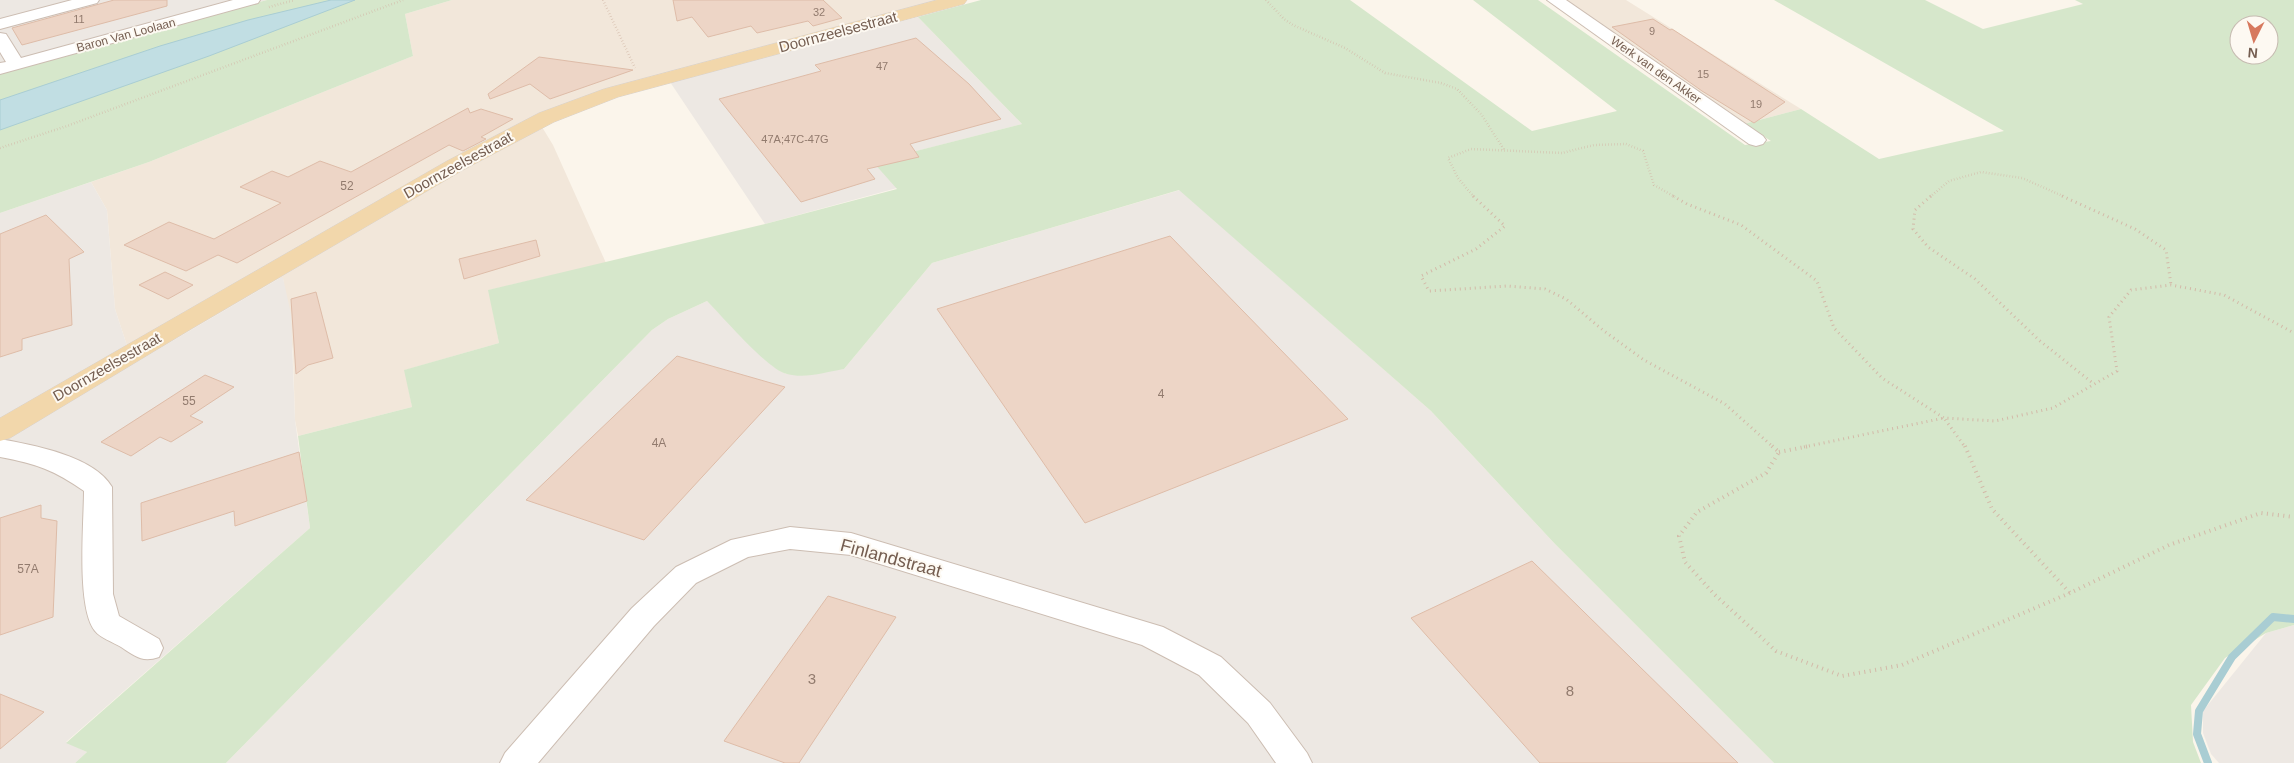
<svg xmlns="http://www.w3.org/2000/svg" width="2294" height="763" viewBox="0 0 2294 763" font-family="Arial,sans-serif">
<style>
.residential{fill:#f2e7da}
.industrial{fill:#ede8e3}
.green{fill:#d6e7cb;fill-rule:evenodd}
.water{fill:#c1dee3;stroke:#a9cdd3}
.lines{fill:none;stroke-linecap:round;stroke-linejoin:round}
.stream{stroke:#a9cdd3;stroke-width:8}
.building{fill:#edd5c6;stroke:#debca8}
.minor-casing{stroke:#ccbdb2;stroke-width:2}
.major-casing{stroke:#d8d2ce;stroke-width:1}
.path-far2{stroke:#d3b9a8;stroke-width:2.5;stroke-dasharray:0.5 2.5;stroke-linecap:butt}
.path-far1{stroke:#d3b9a8;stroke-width:3;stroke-dasharray:1 4;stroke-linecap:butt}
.path{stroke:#d3b9a8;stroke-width:4;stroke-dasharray:1 4.5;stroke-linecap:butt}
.minor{fill:#fff;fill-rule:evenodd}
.major{fill:#f2d7ab;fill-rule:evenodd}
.labels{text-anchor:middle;stroke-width:4;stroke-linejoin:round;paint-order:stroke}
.far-number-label{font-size:11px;fill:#927b6e}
.far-street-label{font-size:12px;fill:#745d50;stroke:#fdf9f2}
.number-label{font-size:12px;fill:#927b6e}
.street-label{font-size:15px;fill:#745d50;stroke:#fdf9f2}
.near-number-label{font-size:15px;fill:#927b6e}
.near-street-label{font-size:18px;fill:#745d50;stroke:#fdf9f2}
</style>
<rect width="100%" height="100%" fill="#fbf5eb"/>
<g class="residential">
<polygon points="452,0 942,0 634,81 612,99 575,111 542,127 553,145 606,263 489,290 499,343 405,370 412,407 298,436 295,420 293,352 283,278 280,278 133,364 115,309 107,210 91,182 149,162 413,56 405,14"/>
<polygon points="1562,0 1626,0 1801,109 1744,124"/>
</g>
<g class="industrial">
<polygon points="0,0 267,0 0,74"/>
<polygon points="918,17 1022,124 874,162 897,188 765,224 670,82"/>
<polygon points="91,182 107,210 115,309 133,364 280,278 283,278 291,314 295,420 310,528 66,742 87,752 75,763 0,763 0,213"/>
<polygon points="1180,190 1431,411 1555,544 1774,763 226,763 652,330 668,319 707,301 773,366 786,374 844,369 932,263"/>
<polygon points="2294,625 2294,763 2219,763 2211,754 2203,733 2203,711 2266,633"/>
</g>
<g class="green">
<polygon points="267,0 452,0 405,14 413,56 149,162 0,213 0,74"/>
<path d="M981,0H1350L1532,131L1617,111L1473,0H1538L1745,145L1771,141L1744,124L1801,109L1879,159L2004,131L1774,0H1925L1983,29L2083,4L2075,0H2294V625L2266,633L2225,658L2191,705L2193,742L2201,763H1774L1555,544L1431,411L1179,190L932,263L844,369C826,372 805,379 787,374C767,369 724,318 707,301L668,319L652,330L226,763H75L87,752L66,743L310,528L298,436L412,407L404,370L499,343L488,290L765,224L897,189L873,162L1022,124L918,17ZM2239,25H2269V55H2239Z"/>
</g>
<polygon class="water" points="331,0 355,0 209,56 0,130 0,100 160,46 248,20"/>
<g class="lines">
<polyline class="stream" points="2208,763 2197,734 2199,711 2232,657 2273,617 2294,619"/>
</g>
<g class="building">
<polygon points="114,0 167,0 167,6 22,45 12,28"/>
<polygon points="673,0 823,0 842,18 813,26 808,21 757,33 751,26 708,37 692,17 677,21"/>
<polygon points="1653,19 1670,30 1672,29 1785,102 1754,123 1702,91 1612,27"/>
<polygon points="916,38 969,84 1001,119 910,144 919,157 867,169 875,179 801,202 719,99 821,71 815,65"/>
<polygon points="539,57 633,70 550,99 530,84 490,99 488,94"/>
<polygon points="468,108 470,113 481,109 513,119 481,137 486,139 463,151 449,145 237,263 218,255 186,271 124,245 169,222 214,239 281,203 240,187 272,171 288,177 320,161 351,172"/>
<polygon points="46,215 84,252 69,259 72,325 22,339 22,350 0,357 0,234"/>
<polygon points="1170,236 1348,419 1085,523 937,309"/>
<polygon points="536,240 540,256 464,279 459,259"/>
<polygon points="165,272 193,285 168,299 139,285"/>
<polygon points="316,292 333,358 308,365 296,374 291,299"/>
<polygon points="677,356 785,387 644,540 526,500"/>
<polygon points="205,375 234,387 190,416 203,422 171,442 160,437 131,456 101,442"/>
<polygon points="299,452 307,501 235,526 234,511 142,541 141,503"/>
<polygon points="41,505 41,518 57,521 53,617 0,635 0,518"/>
<polygon points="1532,561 1738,763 1540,763 1411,618"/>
<polygon points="828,596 896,617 799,763 785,763 724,741"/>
<polygon points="0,694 44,712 0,749"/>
</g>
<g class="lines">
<g class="minor-casing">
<g id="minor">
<polygon points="72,0 99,0 97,3 0,29 0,19"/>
<polygon points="233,0 260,0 258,3 0,74 0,63 6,62 0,52 0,33 6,34 21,58"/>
<polygon points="1547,0 1566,0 1763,136 1766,140 1763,144 1756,146 1749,144"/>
<path d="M0,439C33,445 94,456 112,487L113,594L119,616L159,639L163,648L159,657C142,663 135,656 121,647C113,642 100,638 95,631C76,608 84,522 84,491C54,470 37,464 0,457Z"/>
<polygon points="790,527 851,533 1163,627 1221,657 1270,703 1307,753 1312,763 1276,763 1248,723 1199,675 1142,645 851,555 790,549 748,557 696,583 654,626 538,763 500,763 505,753 632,608 676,567 731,540"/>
</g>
</g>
<g class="major-casing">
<polygon id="major" points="937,0 967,0 964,4 618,97 554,122 463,170 191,329 10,438 0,441 0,418 447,161 539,113 604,89"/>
</g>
<g class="path-far2">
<polyline points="603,0 635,68"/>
<polyline points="1266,0 1284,19 1293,25 1345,48 1385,73 1441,83 1457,89 1481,114 1505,151"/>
<polyline points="269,7 295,0"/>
<polyline points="0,148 67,126 403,0"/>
<polyline points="1474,197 1458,178 1448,158 1471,149 1562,153 1594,145 1626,144 1643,151 1654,185 1675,197"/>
<polyline points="1930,197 1949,181 1981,172 2022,178 2065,197"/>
</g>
<g class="path-far1">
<polyline points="1473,196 1505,226 1476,249 1421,276 1429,291 1507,286 1545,289 1566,299 1604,331 1644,360 1725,404 1773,447"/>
<polyline points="1673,196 1687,204 1741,225 1817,281 1834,328 1882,378 1944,418 1995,421 2053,408 2117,371 2109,317 2131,290 2171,285 2224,295 2294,333"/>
<polyline points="1931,196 1915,210 1913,229 1928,247 1975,279 2040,341 2094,384"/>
<polyline points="2062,196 2135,229 2166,250 2171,285"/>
<polyline points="1804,447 1944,418 1965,447"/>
</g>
<g class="path">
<polyline points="1772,446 1779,452 1766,473 1697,512 1679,536 1685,562 1714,594 1776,651 1842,676 1902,665 2070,593 2169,545 2261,513 2294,517"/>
<polyline points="1965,446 1992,509 2070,593"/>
<polyline points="1779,452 1810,446"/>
</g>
<use href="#minor" class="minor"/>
<use href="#major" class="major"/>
</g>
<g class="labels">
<g class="far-number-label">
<text x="819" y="16">32</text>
<text x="79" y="23">11</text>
<text x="1652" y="35">9</text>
<text x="882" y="70">47</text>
<text x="1703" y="78">15</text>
<text x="1756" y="108">19</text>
<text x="795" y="143">47A;47C-47G</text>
</g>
<g class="far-street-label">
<text transform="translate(126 35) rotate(-15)" y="4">Baron Van Loolaan</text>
<text transform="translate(1656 70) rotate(35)" y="4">Werk van den Akker</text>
</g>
<g class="number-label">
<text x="347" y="190">52</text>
<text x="1161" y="398">4</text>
<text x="189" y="405">55</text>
<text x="659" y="447">4A</text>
<text x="28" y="573">57A</text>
</g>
<g class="street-label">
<text transform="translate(838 32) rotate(-15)" y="5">Doornzeelsestraat</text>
<text transform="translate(458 165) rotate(-29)" y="5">Doornzeelsestraat</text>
<text transform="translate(107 367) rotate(-30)" y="5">Doornzeelsestraat</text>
</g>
<g class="near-number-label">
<text x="812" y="684">3</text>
<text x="1570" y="696">8</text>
</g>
<g class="near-street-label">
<text transform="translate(891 558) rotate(15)" y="6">Finlandstraat</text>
</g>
</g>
<g transform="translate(2254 40) rotate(185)"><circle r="24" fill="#fdf9f2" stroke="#c6bbb1"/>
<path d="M0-4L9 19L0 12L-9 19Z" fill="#d7795e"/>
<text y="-8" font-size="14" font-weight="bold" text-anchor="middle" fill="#745d50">N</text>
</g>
</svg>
